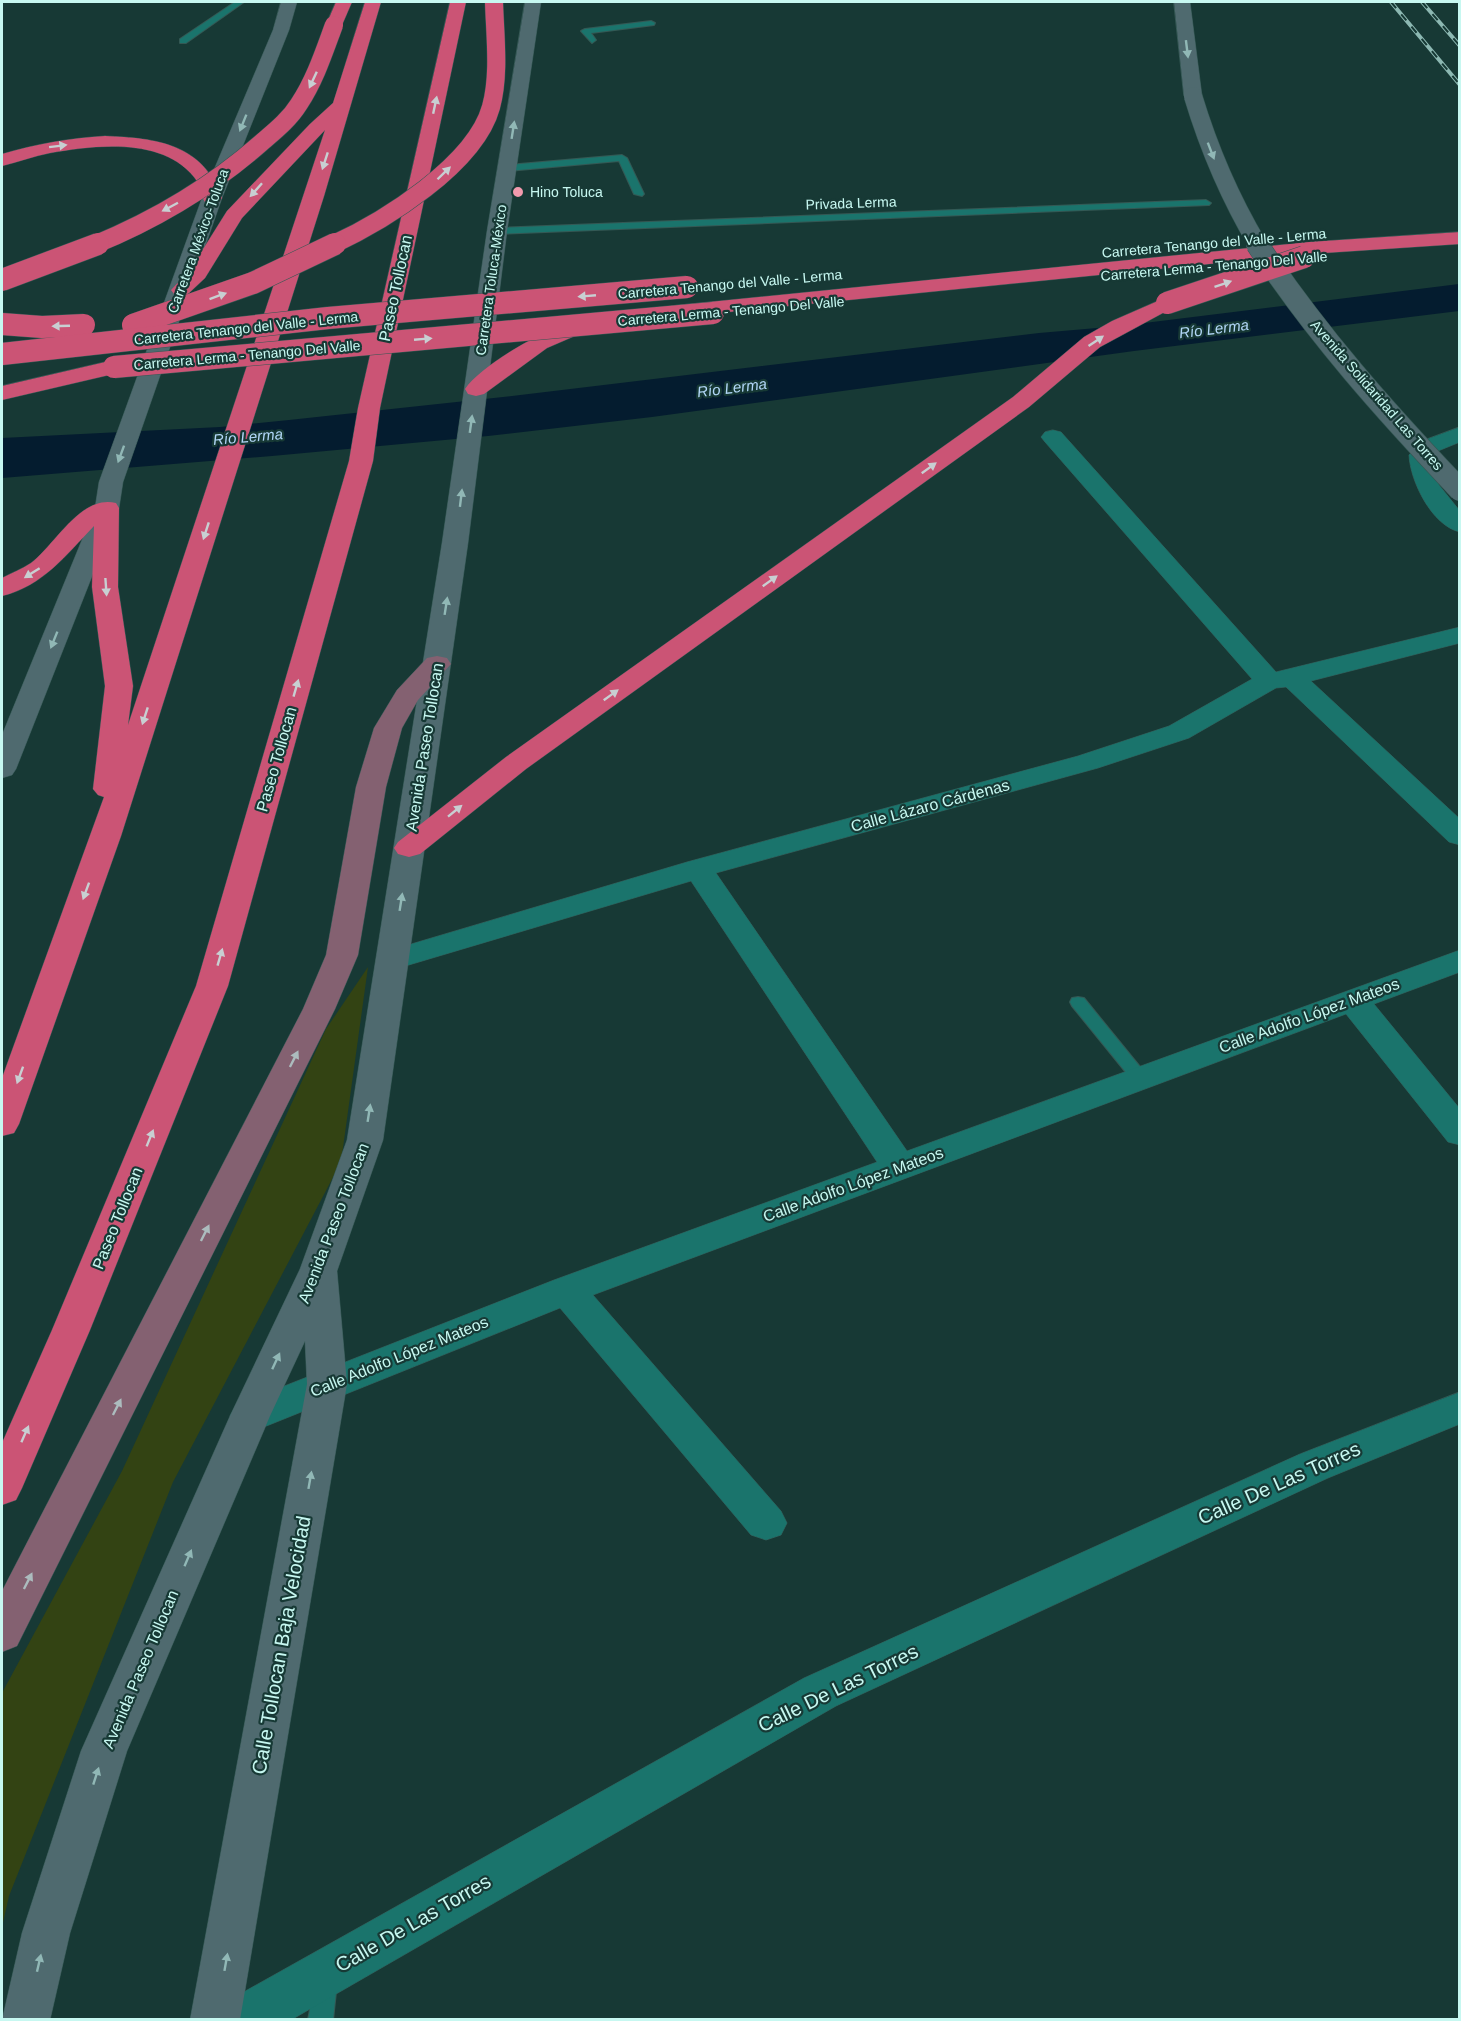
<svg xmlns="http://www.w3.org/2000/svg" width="1461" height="2021" viewBox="0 0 1461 2021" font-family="Arial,sans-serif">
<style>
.green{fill:#334313}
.water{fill:#041c2f}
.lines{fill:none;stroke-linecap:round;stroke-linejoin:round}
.lane-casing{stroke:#345854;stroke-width:2}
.street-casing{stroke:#345854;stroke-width:1}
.secondary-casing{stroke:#345854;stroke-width:1}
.primary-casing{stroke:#345854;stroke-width:1}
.highway-casing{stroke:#345854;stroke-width:1}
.lane{fill:#1a746c;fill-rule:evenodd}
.street{fill:#1a746c;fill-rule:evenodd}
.secondary{fill:#4f6a6f;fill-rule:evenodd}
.primary{fill:#846171;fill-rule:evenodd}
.highway{fill:#cb5475;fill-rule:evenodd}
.rail-casing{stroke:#8cb8b2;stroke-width:4}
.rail{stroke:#173935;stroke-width:2;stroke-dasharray:8;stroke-linecap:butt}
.secondary-bridge-far1-casing{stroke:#345854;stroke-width:19;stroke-linecap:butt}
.secondary-bridge-casing{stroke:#345854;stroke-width:23;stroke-linecap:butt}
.highway-bridge-far1-casing{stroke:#345854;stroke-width:19;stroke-linecap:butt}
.highway-bridge-casing{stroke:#345854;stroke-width:23;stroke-linecap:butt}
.secondary-bridge-far1{stroke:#4f6a6f;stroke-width:18}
.secondary-bridge{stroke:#4f6a6f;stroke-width:22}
.highway-bridge-far1{stroke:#cb5475;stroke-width:18}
.highway-bridge{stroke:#cb5475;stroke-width:22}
.oneway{fill:#91b8b6}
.oneway2{fill:#c8cfd2}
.oneway3{fill:#acbcbe}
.poi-dot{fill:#f29aad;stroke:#173935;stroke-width:2}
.labels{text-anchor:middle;stroke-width:4.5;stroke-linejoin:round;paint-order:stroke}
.far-poi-label{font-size:14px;fill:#c7f8f1;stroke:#173935;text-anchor:start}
.far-street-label{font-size:14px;fill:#c7f8f1;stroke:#173935}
.far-water-label{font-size:15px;font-style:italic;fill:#b3d8f9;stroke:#173935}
.street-label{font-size:16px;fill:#c7f8f1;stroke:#173935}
.near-street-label{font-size:20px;fill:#c7f8f1;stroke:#173935}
</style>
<rect width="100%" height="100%" fill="#173935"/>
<polygon class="green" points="368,967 341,1162 173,1482 9,1896 2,1927 2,1693 122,1471 326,1029"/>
<polygon class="water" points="1459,284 1459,311 1134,351 652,417 488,436 272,456 2,478 2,438 220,427 289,420 512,396 1039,333 1120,326"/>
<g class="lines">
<g class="lane-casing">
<g id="lane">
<polygon points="235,2 244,2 186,43 180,43 180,39"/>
<polygon points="651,21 655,23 654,25 591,33 596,40 592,43 581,31 585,29"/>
<polygon points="622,155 627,158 644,194 642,196 634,194 619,161 507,171 502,168 507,165"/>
<polygon points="1206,200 1211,203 1209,205 497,234 492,231 497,228"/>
<polygon points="1078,997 1084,998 1145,1073 1148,1077 1145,1081 1133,1081 1072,1006 1070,1002 1072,998"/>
<polygon points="324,1980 333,1983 336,1992 333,2020 308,2020 315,1983"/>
</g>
</g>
<g class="street-casing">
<g id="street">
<path d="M1460,427V442L1438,451L1433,456L1439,485L1460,511V532C1432,526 1410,481 1409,455L1422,441Z"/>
<polygon points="1053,430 1061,432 1276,672 1460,627 1460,643 1311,681 1460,819 1460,845 1449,842 1286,687 1276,688 1189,738 1098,768 716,873 907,1151 1460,950 1460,972 1374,1004 1460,1109 1460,1145 1448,1142 1346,1014 593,1295 781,1511 787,1523 781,1535 766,1540 751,1535 560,1308 264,1427 250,1432 236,1427 230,1416 236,1405 554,1280 877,1162 691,881 392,970 381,967 376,960 381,953 687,862 1078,756 1169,726 1252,679 1045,442 1041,437 1045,432"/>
<polygon points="1460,1392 1460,1424 1328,1478 836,1706 291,2020 217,2020 224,2003 804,1678 1300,1454"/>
</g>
</g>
<g class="secondary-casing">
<g id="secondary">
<polygon points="281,2 297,2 289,30 222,198 123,482 119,508 16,769 12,775 2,778 2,735 95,508 99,482 202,198 273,30"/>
<polygon points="525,2 541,2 507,231 468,543 383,1140 337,1271 347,1384 240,2020 190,2020 307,1384 305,1341 270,1416 127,1751 70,1933 50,2020 2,2020 22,1933 81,1751 230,1416 300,1269 347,1140 442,543 487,231"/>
<polygon points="1174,2 1190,2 1202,96 1199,100 1187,100 1184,96"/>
</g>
</g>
<g class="primary-casing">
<polygon id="primary" points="437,656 447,658 451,664 418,700 402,728 386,787 358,955 335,1009 17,1646 2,1652 2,1591 303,1009 326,955 356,787 374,728 397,690 427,658"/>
</g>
<g class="highway-casing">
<g id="highway">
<polygon points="336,2 352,2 342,25 334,30 326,25"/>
<path d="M365,2H381L324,196L121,836L19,1124L14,1133L2,1136V1078L104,797L98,795L93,789L105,686L92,587L94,526C66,555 43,586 2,596V578C11,573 22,569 31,563C55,545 81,494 116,503L119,508L118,587L133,686L128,725L325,130L242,218L205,278L188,294L181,296L174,294L171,290L190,270L227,211L310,124L333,103Z"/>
<polygon points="450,2 466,2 380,408 373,461 228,986 90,1330 22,1488 16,1500 2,1505 2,1443 52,1330 196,986 349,461 358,408"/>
<path d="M105,136C157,138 203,144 222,198L219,202H205C200,195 200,184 194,177C162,137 95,145 50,153C34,156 18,162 2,166V154C36,144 70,138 105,136Z"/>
<polygon points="1460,232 1460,244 1309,254 679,317 671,316 668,311 671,306 679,305 1309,242"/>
<polygon points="1167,297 1174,299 1178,303 1174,307 1100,347 1029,407 526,769 420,854 409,857 398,854 394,848 398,842 506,757 1013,397 1084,337 1112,321"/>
<path d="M583,318L591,319L594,324L591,329L547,348L484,394L476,396L468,394L465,389C483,363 552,325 583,318Z"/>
<polygon points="114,360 122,362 125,367 122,372 2,400 2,386"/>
</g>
</g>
<use href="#lane" class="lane"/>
<use href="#street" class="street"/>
<use href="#secondary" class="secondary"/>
<use href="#primary" class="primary"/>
<use href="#highway" class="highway"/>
<g class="rail-casing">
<g id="rail">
<polyline points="1391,2 1460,85"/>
<polyline points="1422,2 1460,46"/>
</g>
</g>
<use href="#rail" class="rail"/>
<g class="secondary-bridge-far1-casing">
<path id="secondary-bridge-far1" d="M1193,96C1209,149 1230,198 1258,245"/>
</g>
<g class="secondary-bridge-casing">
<path id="secondary-bridge" d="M1257,244C1316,334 1386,412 1460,490"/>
</g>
<g class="highway-bridge-far1-casing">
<g id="highway-bridge-far1">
<path d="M94,245C155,220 211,187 261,143C275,131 289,120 299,104C315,80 324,52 334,25"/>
<path d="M332,245C384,221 475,165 491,107C500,74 495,36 494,2"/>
</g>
</g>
<g class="highway-bridge-casing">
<g id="highway-bridge">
<polyline points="2,280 98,244"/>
<polyline points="1167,303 1304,257"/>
<polyline points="2,324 42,327 84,325"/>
<polyline points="133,325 253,283 335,244"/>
<polyline points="2,354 328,318 687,287"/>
<polyline points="114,367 713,313"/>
</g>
</g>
<use href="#secondary-bridge-far1" class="secondary-bridge-far1"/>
<use href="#secondary-bridge" class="secondary-bridge"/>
<use href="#highway-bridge-far1" class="highway-bridge-far1"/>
<use href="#highway-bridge" class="highway-bridge"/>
</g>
<defs><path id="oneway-solid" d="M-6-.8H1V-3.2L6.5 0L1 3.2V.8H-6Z" transform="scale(1.5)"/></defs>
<g class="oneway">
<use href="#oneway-solid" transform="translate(1187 49) rotate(83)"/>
<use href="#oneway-solid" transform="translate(243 123) rotate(112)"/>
<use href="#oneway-solid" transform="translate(513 130) rotate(-81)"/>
<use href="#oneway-solid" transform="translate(1211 151) rotate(69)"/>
<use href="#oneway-solid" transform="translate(471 424) rotate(-82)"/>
<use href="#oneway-solid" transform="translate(121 454) rotate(110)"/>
<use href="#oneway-solid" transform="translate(461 498) rotate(-83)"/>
<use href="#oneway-solid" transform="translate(446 606) rotate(-81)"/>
<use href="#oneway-solid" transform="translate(54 640) rotate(112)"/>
<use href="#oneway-solid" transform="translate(401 902) rotate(-81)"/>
<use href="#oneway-solid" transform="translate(369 1113) rotate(-81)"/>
<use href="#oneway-solid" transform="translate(276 1361) rotate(-65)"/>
<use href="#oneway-solid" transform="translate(310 1480) rotate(-80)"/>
<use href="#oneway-solid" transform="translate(188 1558) rotate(-67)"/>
<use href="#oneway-solid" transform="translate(96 1776) rotate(-72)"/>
<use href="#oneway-solid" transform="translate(226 1962) rotate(-80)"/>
<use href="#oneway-solid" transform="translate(39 1963) rotate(-77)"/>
</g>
<g class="oneway2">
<use href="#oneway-solid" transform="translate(313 80) rotate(115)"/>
<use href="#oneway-solid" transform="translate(435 105) rotate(-78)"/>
<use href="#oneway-solid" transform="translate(58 146) rotate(-7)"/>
<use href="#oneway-solid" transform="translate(325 161) rotate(108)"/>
<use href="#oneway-solid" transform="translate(444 173) rotate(-44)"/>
<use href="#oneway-solid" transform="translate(256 190) rotate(132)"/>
<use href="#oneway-solid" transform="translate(170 207) rotate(152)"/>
<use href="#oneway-solid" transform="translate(1223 284) rotate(-19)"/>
<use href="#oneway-solid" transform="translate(218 296) rotate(-20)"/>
<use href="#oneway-solid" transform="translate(587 296) rotate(175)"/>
<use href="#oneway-solid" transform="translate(61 326) rotate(178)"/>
<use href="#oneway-solid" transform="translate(423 339) rotate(-5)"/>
<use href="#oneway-solid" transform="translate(1096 341) rotate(-34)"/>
<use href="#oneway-solid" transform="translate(929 468) rotate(-36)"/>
<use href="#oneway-solid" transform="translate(206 531) rotate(108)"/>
<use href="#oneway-solid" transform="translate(32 573) rotate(148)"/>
<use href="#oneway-solid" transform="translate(770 581) rotate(-36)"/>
<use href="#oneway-solid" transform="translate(106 587) rotate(86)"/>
<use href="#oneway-solid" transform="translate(296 688) rotate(-74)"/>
<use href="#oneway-solid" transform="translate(611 695) rotate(-36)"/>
<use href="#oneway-solid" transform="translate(145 716) rotate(108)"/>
<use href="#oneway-solid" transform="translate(455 811) rotate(-39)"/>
<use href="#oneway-solid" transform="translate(86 891) rotate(110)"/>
<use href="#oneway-solid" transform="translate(220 957) rotate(-74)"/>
<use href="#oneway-solid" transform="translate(20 1075) rotate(110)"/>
<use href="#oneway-solid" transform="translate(150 1138) rotate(-68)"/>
<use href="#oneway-solid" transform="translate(25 1434) rotate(-66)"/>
</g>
<g class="oneway3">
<use href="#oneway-solid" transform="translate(294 1059) rotate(-63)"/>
<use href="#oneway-solid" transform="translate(205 1233) rotate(-63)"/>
<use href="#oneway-solid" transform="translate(117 1407) rotate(-63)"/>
<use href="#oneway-solid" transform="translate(28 1581) rotate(-63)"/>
</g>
<circle class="poi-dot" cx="518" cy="192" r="6"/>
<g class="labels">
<g class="far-poi-label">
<text x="530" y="197">Hino Toluca</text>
</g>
<g class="far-street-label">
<text transform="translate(851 203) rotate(-2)" y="5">Privada Lerma</text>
<text transform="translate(198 241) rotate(-70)" y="5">Carretera México-Toluca</text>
<text transform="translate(1214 243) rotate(-5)" y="5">Carretera Tenango del Valle - Lerma</text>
<text transform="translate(1214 266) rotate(-5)" y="5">Carretera Lerma - Tenango Del Valle</text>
<text transform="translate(491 280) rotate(-82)" y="5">Carretera Toluca-México</text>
<text transform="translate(730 284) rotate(-5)" y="5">Carretera Tenango del Valle - Lerma</text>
<text transform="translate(731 311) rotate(-5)" y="5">Carretera Lerma - Tenango Del Valle</text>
<text transform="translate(246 328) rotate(-6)" y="5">Carretera Tenango del Valle - Lerma</text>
<text transform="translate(247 355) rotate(-5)" y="5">Carretera Lerma - Tenango Del Valle</text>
<text transform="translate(1377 395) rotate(49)" y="5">Avenida Solidaridad Las Torres</text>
</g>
<g class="far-water-label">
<text transform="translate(1214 329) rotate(-7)" y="5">Río Lerma</text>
<text transform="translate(732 388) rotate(-7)" y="5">Río Lerma</text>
<text transform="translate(248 437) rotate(-5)" y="5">Río Lerma</text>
</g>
<g class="street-label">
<text transform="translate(395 288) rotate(-78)" y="6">Paseo Tollocan</text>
<text transform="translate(424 747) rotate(-81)" y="6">Avenida Paseo Tollocan</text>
<text transform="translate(276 759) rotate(-74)" y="6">Paseo Tollocan</text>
<text transform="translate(930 805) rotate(-15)" y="6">Calle Lázaro Cárdenas</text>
<text transform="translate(1309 1015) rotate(-20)" y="6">Calle Adolfo López Mateos</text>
<text transform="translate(853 1184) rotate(-20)" y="6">Calle Adolfo López Mateos</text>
<text transform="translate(117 1218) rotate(-68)" y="6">Paseo Tollocan</text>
<text transform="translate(333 1223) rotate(-69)" y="6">Avenida Paseo Tollocan</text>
<text transform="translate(399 1356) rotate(-22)" y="6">Calle Adolfo López Mateos</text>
<text transform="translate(140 1669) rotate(-67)" y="6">Avenida Paseo Tollocan</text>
</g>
<g class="near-street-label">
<text transform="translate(1279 1483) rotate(-24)" y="7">Calle De Las Torres</text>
<text transform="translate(281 1645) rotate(-80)" y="7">Calle Tollocan Baja Velocidad</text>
<text transform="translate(838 1688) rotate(-26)" y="7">Calle De Las Torres</text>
<text transform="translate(413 1923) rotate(-30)" y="7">Calle De Las Torres</text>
</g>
</g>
<rect width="1461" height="2021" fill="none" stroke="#c7f8f1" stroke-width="6"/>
</svg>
